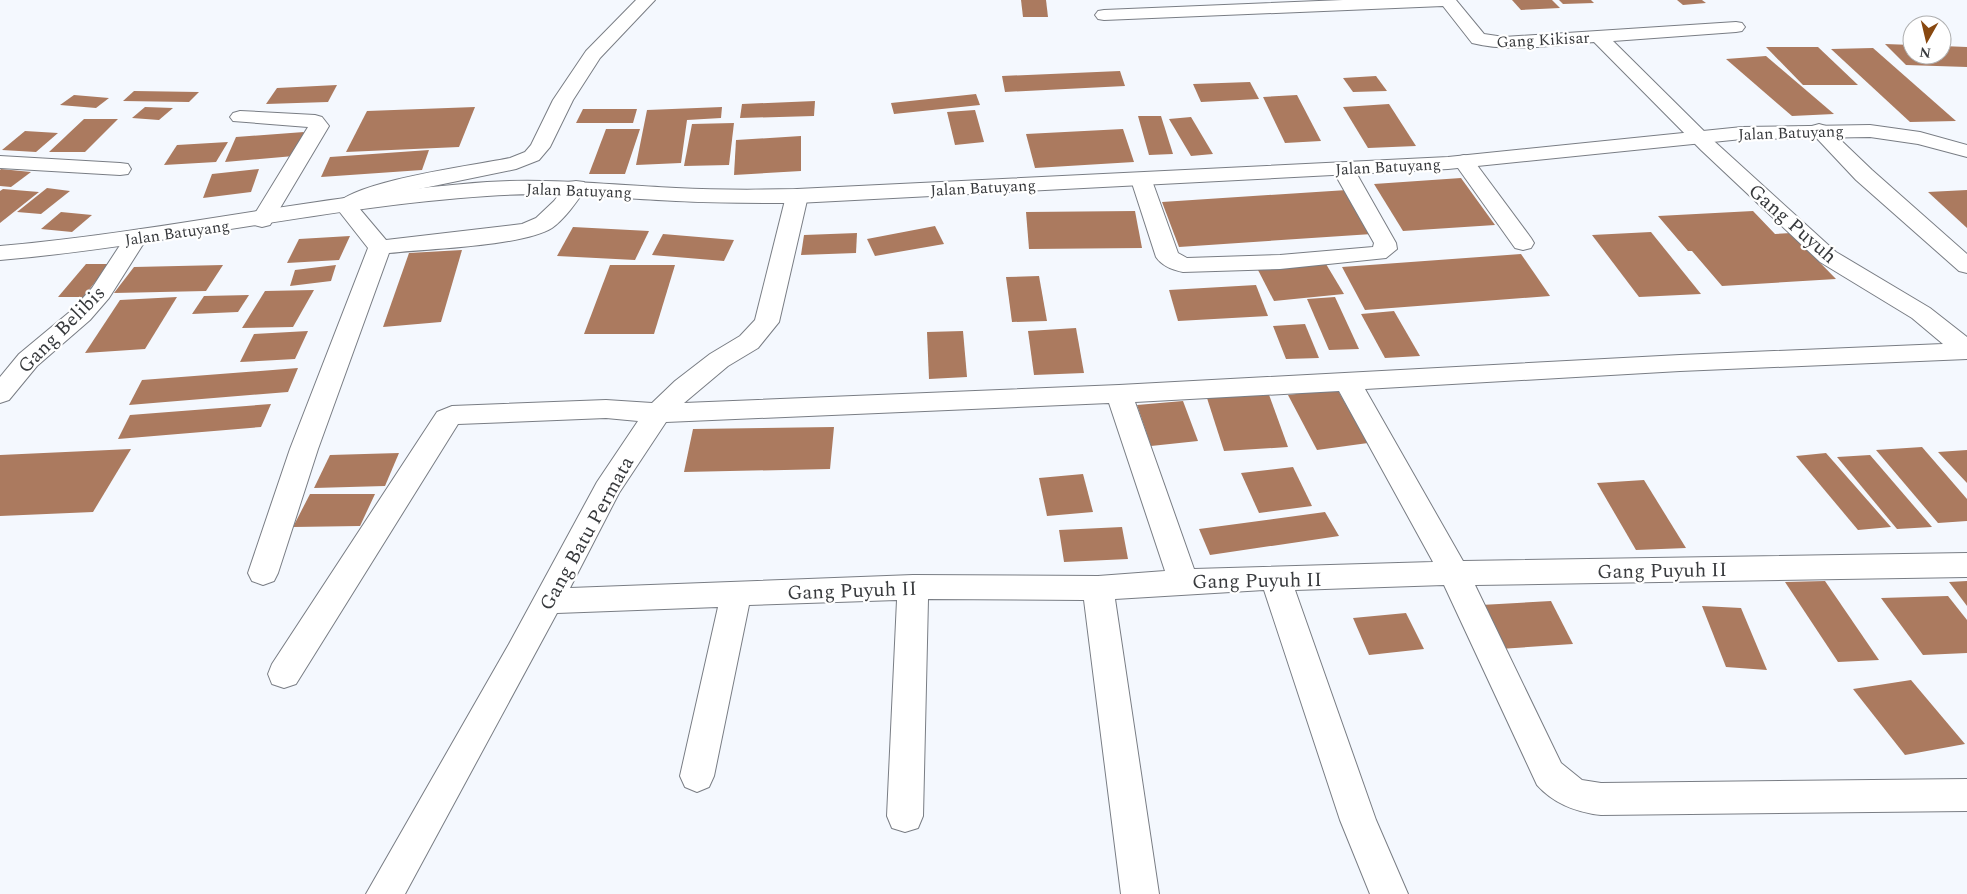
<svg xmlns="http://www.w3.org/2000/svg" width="1967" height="894" viewBox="0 0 1967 894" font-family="Spectral,serif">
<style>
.building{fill:#ab7a5f}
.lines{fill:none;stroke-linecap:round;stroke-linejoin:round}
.minor-casing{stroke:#797d84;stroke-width:2}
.tertiary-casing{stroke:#797d84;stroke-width:2}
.minor{fill:#fff;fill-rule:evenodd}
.tertiary{fill:#fff;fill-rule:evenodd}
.labels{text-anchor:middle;stroke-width:4.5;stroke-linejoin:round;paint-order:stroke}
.far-street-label{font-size:16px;fill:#383a3d;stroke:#fff}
.street-label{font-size:20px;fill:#383a3d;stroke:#fff}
</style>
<rect width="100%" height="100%" fill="#f4f8fe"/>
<g class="building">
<polygon points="1021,0 1046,0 1048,17 1023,17"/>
<polygon points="1512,0 1552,0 1560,8 1521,10"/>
<polygon points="1559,0 1591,0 1594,3 1563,4"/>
<polygon points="1677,0 1702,0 1706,3 1683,5"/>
<polygon points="1885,44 1912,45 1912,55 1942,55 1942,46 1967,47 1967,67 1906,65"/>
<polygon points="1766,47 1818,47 1858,85 1803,85"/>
<polygon points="1873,48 1956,121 1910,122 1831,49"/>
<polygon points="1766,56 1834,114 1792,116 1726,59"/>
<polygon points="1120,71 1125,86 1005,92 1002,76"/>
<polygon points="1376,76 1387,91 1353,92 1343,78"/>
<polygon points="1250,82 1259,99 1201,102 1193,84"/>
<polygon points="337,85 328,102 266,104 277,88"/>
<polygon points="134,91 199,92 189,102 123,101"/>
<polygon points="976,94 980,105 894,114 891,103"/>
<polygon points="74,95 109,98 96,108 60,105"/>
<polygon points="1297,95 1321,141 1285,143 1263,97"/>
<polygon points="815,101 814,116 740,118 742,104"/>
<polygon points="1389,104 1416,146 1368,148 1343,107"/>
<polygon points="145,107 173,108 159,120 132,118"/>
<polygon points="475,107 459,147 346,152 367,111"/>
<polygon points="722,107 721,118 687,120 681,163 636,165 647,110"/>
<polygon points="583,109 637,109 633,123 576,123"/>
<polygon points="975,110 984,142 955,145 947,112"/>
<polygon points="1138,116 1161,116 1173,154 1149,155"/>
<polygon points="1191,117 1213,154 1191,156 1169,119"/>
<polygon points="84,119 118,119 85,152 49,152"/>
<polygon points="734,123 729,165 684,166 692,124"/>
<polygon points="606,129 640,129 625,174 589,174"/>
<polygon points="1123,129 1134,162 1035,168 1026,134"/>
<polygon points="25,131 58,133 36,152 2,150"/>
<polygon points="304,132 294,156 225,162 236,137"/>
<polygon points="801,136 801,171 734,175 736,140"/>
<polygon points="228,142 216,162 164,165 177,145"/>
<polygon points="429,150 422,170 321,177 330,157"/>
<polygon points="259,169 251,192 203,198 212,174"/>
<polygon points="0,170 1,169 31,172 11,187 0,186"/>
<polygon points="1461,178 1495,225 1403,231 1374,184"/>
<polygon points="47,188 70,191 41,214 17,212"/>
<polygon points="3,189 39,192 0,223 0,191"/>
<polygon points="1347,190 1372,234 1179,247 1162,202"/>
<polygon points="1967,190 1967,228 1928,192"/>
<polygon points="1135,211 1142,248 1029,249 1026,212"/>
<polygon points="1753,211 1775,234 1791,233 1836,279 1722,286 1692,251 1688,251 1658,216"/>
<polygon points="61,212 92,215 72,232 41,229"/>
<polygon points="935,226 944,244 875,256 867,239"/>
<polygon points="573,227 649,231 635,260 557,256"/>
<polygon points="1651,232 1701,294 1639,297 1592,235"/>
<polygon points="857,233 856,253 801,255 804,235"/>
<polygon points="663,234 734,240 724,261 652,255"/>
<polygon points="350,236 339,260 287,263 299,239"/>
<polygon points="462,250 441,322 383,327 409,253"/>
<polygon points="1521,254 1550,296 1365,310 1342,267"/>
<polygon points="86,264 110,264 83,297 58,297"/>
<polygon points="1326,264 1344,294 1274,301 1258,270"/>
<polygon points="223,265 206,291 114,293 134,267"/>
<polygon points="336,265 331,281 290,286 295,270"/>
<polygon points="610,265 675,265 654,334 584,334"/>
<polygon points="1039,276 1047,321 1012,322 1006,277"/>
<polygon points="1256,285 1268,316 1178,321 1169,290"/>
<polygon points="314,290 293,327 242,328 265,291"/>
<polygon points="249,295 238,312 192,314 204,296"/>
<polygon points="177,297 145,349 85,353 120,300"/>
<polygon points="1335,297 1359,349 1329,350 1307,299"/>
<polygon points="1394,311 1420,356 1385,358 1361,314"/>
<polygon points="1305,324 1319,358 1286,359 1273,326"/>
<polygon points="1076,328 1084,373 1034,375 1028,331"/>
<polygon points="308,331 295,359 240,362 254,334"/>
<polygon points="963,331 967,377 929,379 927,332"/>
<polygon points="298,368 288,392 129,405 142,380"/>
<polygon points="1337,389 1368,443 1317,450 1288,395"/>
<polygon points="1268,392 1288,447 1224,451 1206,395"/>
<polygon points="1183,401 1198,441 1151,446 1137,405"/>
<polygon points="271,404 261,427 118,439 130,415"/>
<polygon points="834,427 830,469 684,472 693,429"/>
<polygon points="1922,447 1967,499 1967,521 1938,523 1876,450"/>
<polygon points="131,449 93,512 0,516 0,455"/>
<polygon points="1967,450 1967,483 1938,452"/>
<polygon points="399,453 385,486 314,488 330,455"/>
<polygon points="1826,453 1891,527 1858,530 1796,456"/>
<polygon points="1870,455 1932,527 1897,529 1837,457"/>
<polygon points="1293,467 1312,506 1259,513 1241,473"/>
<polygon points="1083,474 1093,512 1047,516 1039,478"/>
<polygon points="1644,480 1686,548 1636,550 1597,483"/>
<polygon points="310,494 375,494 360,526 293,527"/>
<polygon points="1325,512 1339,536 1210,555 1199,529"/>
<polygon points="1122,527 1128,559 1064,562 1059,530"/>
<polygon points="1825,581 1879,660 1838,662 1785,582"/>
<polygon points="1967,581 1967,606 1949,582"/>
<polygon points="1948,596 1967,620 1967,653 1923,655 1881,598"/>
<polygon points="1551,601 1573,644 1500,649 1481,605"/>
<polygon points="1702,606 1741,608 1767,670 1726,667"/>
<polygon points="1406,613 1424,649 1369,655 1353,618"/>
<polygon points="1911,680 1965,744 1905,755 1853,689"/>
</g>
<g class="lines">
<g class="minor-casing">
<g id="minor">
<path d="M636,0H655L600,58L573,100L550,147L539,160L516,169L380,197L359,208L386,240L522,224L536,218L554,201L568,182L576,181L584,182L587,187C577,201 566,218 552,228C524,246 426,249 389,253L318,449L278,573L274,581L263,585L252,581L248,573L290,449L368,248L335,206C352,181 476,165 510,158L525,152L531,145L553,100L586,51Z"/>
<path d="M1343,0H1456L1484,34L1504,37L1736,22L1742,23L1745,27L1742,31L1736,32L1613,41L1715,142L1836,252L1930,308L1967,337V359L1680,371L1365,389L1463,561L1967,553V577L1475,585L1561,763L1582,780L1601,783L1967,779V811L1601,815C1576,812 1554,804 1537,785L1444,585L1295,590L1376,820L1408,894H1370L1340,820L1264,590L1115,599L1159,894H1121L1084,600L928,599L923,816L918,828L905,832L892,828L887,816L897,600L749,605L714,776L709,787L697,792L685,787L680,776L718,607L557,613L405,894H366L509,644L597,482L638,421L606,418L458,424L296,684L284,688L272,684L268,674L272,664L437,412L452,406L606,400L652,403L675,381L710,354L740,336L755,320L786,196L789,191L797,189L805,191L808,196L779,322L758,348L728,366L684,403L1119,385L1680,355L1943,344L1912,318L1820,262L1701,150L1594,42C1554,45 1511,53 1472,43L1443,6L1104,20L1098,19L1095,15L1098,11L1104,10ZM1339,391L1433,562L1194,569L1135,402ZM1109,403L1165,571L1098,576L913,575L570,588L619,493L666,422Z"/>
<polygon points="240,111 315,115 322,117 329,126 273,220 270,225 262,227 254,225 251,220 308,127 233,121 230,117 233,113"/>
<polygon points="1819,124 1826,126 1872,170 1967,254 1967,273 1959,271 1856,180 1809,130 1812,126"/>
<polygon points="1464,155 1471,157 1531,238 1534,243 1531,248 1523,250 1515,248 1453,161 1457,157"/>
<polygon points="0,156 120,163 128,164 131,169 128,174 120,175 0,168"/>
<path d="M1343,163L1351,164L1354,169L1396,243L1397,249L1386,258L1280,269L1183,272C1173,270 1162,266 1156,257L1131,180L1134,175L1142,174L1150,175L1178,253L1187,258L1280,255L1373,247L1374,243L1332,169L1335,164Z"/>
<polygon points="136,231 144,233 147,238 109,298 90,320 37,366 9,400 0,403 0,377 19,354 72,310 92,288 128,233"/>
</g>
</g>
<g class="tertiary-casing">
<path id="tertiary" d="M1870,125L1920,132L1967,145V157L1918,144L1870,137L1742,139L1448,169L797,203C757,203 716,203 676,201C613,198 550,191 487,196C324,207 163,246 0,260V246C163,232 324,194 487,182C550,178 613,185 676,188C716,190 757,190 797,189L1448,157L1742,127Z"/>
</g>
<use href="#minor" class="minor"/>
<use href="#tertiary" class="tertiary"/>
</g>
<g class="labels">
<g class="far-street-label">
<text transform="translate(1543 39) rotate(-3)" y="6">Gang Kikisar</text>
<text transform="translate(1791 132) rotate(-2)" y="6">Jalan Batuyang</text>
<text transform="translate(1388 166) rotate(-3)" y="6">Jalan Batuyang</text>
<text transform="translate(983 187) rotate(-3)" y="6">Jalan Batuyang</text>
<text transform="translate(579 190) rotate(2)" y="6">Jalan Batuyang</text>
<text transform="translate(177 232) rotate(-8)" y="6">Jalan Batuyang</text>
</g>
<g class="street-label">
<text transform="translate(1793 223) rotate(41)" y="7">Gang Puyuh</text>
<text transform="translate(61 329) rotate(-45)" y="7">Gang Belibis</text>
<text transform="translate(586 533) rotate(-61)" y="7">Gang Batu Permata</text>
<text transform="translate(1662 570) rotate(-1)" y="7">Gang Puyuh II</text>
<text transform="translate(1257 580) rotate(-1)" y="7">Gang Puyuh II</text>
<text transform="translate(852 590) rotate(-2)" y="7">Gang Puyuh II</text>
</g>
</g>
<g transform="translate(1927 40) rotate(188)"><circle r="24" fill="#ffffff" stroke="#afb0b1"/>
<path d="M0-4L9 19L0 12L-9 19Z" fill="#884810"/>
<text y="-8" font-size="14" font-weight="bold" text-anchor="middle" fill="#383a3d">N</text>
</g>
</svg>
